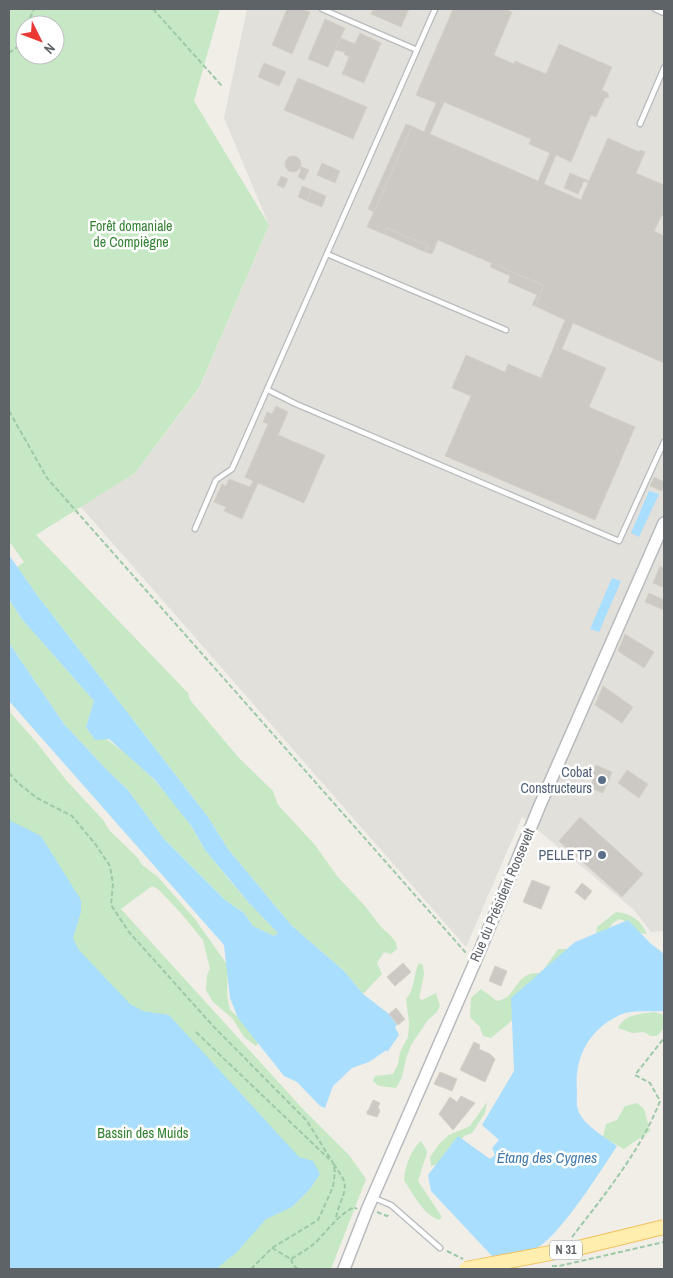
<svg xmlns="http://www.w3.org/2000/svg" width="673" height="1278" viewBox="0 0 673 1278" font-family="'Archivo Narrow',sans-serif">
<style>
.industrial{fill:#e2e0db}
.green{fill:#c6e8c4;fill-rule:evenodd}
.water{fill:#a9deff}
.building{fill:#ccc9c4;stroke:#d6d0c5;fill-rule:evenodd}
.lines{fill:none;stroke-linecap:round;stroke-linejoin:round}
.service-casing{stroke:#b7babe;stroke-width:7}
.tertiary-casing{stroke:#b7babe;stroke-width:14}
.path{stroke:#9dc9a8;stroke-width:2;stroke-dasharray:5 2.5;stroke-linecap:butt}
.service{stroke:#fff;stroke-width:4.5}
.tertiary{stroke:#fff;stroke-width:11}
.primary-bridge-casing{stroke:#f3c15e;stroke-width:16;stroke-linecap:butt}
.primary-bridge{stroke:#ffeeae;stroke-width:14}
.service-dot{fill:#5c6f8a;stroke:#fff;stroke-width:2}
.labels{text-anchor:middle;stroke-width:5;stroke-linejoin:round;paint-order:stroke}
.shield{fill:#fff;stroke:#8e9295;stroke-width:1}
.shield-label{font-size:12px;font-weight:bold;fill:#5e6368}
.park-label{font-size:14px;fill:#348233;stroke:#fff}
.service-label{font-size:14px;fill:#4e5e75;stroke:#fff;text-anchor:end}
.street-label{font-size:14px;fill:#5e6368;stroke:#fff}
.water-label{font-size:15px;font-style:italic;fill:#417aaa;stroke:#fff}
</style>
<rect width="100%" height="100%" fill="#f1eee7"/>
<polygon class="industrial" points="247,9 664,9 664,931 651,932 634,910 522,817 466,947 80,506 135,473 199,389 269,225 224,118"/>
<g class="green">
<path d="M9,9H220L194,101L269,225L199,388L135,473L36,535L188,693L190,700L239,758L273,791L278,805L315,845L337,876L365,906L382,928L389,934L396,942L397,949L391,954L384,952L377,963L382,974L363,994L344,971L291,925L228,849L208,817L37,595L17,567L24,562L9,541ZM25,25H55V55H25Z"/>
<path d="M9,599L21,618L94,701L86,727C129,750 164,786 191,826C197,834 200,844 207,852C229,881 253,908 278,933L274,936L253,926L244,913L225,900L164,839L128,790L106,769L64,724L9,643Z"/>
<polygon points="9,711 37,743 66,780 104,821 109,830 138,858 142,865 157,876 195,919 228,966 227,995 230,1010 259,1035 261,1040 256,1046 244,1037 232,1018 213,1002 206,990 207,975 210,969 203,940 180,912 158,889 152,886 121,909 302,1108 349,1155 366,1179 331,1269 9,1269"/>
<path d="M616,912C632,914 640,919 647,934L634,932L625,921L619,919L613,923L607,931L596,933L597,927Z"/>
<path d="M579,943L521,1013L491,1038L483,1036L480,1027L470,1017L471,998L481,989L497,1001C500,1000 505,999 508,996C519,986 519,973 539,973L544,969L558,949H567Z"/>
<path d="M419,963L423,965L424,975L419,998L422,1000L436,993L440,1006L437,1012L428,1020L411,1045L406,1059L402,1077L396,1088L379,1086L373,1081L375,1076L393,1074L398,1064L400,1052L408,1037L409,1023L406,999C415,990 413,975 419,963Z"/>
<path d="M654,1012L664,1015V1028L657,1036H651L644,1032L632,1033L618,1028C624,1014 642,1014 654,1012Z"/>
<polygon points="487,1102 485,1113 472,1133 464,1136 443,1163 431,1166 430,1157 440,1143 449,1135 470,1126"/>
<polygon points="637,1103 644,1109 650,1131 624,1149 603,1137 606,1124 617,1120 625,1106"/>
<path d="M421,1141L426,1149L427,1153L418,1181L442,1217L439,1220C423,1214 413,1194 404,1180C405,1167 411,1149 421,1141Z"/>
</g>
<g class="water">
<polygon points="649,491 659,494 639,537 631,533"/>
<polygon points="9,555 37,595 208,817 228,849 291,925 344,971 363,994 389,1014 397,1025 395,1027 399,1035 388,1051 385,1051 369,1062 352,1068 333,1086 325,1108 320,1106 297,1082 284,1076 238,1018 230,998 224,945 9,701 9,643 64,724 106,769 128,790 164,839 225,900 244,913 253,926 274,936 278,933 249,903 205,850 192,827 155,780 109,739 95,740 86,727 94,701 21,618 9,599"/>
<polygon points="612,578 621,581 599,632 590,629"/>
<polygon points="9,820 41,836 81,900 81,912 73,938 79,950 130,1004 143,1011 169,1015 299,1157 313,1161 320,1174 310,1189 292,1207 266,1219 237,1252 216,1269 9,1269"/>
<path d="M628,920L650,943L664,954V1011C653,1012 632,1010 622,1014C590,1028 574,1056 577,1091C577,1096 576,1104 578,1110C583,1125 605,1137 617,1146C601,1170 558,1240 533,1250C524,1254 502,1255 492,1256L431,1191L428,1175L458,1136L490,1159L495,1155L492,1148L499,1140L482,1125L514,1071L511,998L575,942Z"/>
</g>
<g class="building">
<polygon points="287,9 302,9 310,12 292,54 272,45"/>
<polygon points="373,9 409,9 401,27 371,14"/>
<path d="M453,9H505L512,12L494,55L514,64L515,61L546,74L559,44L612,67L602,90L608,93L609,97L605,98L596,117L591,115L571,162L556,155L544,184L581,200L588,183L584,181L578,194L564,188L570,173L589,181L608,138L639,152L640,150L645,152L636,173L664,185V216L662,215L654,231L664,236V363L573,323L562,349L606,368L589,407L635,427L595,520L445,456L471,396L452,388L466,355L505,372L508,364L541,378L565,320L535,306L544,286L438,240L432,254L425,252L428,246L387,228L384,234L367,227L412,126L424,132L436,103L416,95ZM444,102L531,139L529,144L550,153L538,181L430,134Z"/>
<polygon points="325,19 345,28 328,67 308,59"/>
<polygon points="360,33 381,43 364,83 342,74 349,57 344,54 345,52 335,50 341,38 355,44"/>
<polygon points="264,63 286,72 279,86 258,77"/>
<polygon points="298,78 367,107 353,139 284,110"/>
<polygon points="406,124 412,126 374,212 368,209"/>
<circle cx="293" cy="164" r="8"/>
<polygon points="322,163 340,171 335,183 317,175"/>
<polygon points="300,166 309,170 304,180 298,177 301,170 300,169"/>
<polygon points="281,176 288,179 284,188 277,185"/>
<polygon points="302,186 312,190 307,201 298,197"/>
<polygon points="312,190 326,196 322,207 307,201"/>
<polygon points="387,228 428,246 425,252 384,234"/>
<polygon points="492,263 544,286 535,306 532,305 537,295 508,282 510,276 490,267"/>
<polygon points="276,406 288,412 278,435 325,455 304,503 258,483 242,519 224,511 226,507 214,502 222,484 226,486 229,479 250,487 253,481 245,477 268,424 263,422 267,412 272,414"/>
<polygon points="654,477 664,482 662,491 650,486"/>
<polygon points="660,566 664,568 664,588 653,583"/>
<polygon points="649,593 664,600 664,610 645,602"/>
<polygon points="625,634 654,652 644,668 618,651"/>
<polygon points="603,686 633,707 622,723 595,705"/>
<polygon points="596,765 612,772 603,793 590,788 595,775 592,774"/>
<polygon points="627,770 648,784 639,798 618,783"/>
<polygon points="580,817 643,874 622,897 559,841"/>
<polygon points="532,880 550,887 541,909 523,902"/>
<polygon points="582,883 592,891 585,900 575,892"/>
<polygon points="403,963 411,972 395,986 387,977"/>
<polygon points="495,966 507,971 501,986 489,981"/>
<polygon points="396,1008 405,1019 398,1025 389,1014"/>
<polygon points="474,1042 480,1045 479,1049 490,1054 495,1059 485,1082 460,1070"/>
<polygon points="440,1072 457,1079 452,1091 434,1084"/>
<polygon points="461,1096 475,1103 453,1130 439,1114 450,1097 457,1102"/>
<polygon points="373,1100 380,1103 378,1107 380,1111 377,1117 367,1114 367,1111 369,1109"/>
</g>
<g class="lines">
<g class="service-casing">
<g id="service">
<polyline points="322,9 417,50"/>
<polyline points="655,9 664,13"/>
<polyline points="640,124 664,68"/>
<polyline points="327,254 506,330"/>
<polyline points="268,390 296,404 619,541 664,442"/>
<polyline points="195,529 216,480 232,469 435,9"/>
<polyline points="374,1198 391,1205 440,1248"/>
</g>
</g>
<g class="tertiary-casing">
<polyline id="tertiary" points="344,1269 367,1210 475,962 540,805 664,523"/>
</g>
<g class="path">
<polyline points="153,9 222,86"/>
<polyline points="27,25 34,9"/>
<polyline points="9,53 20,45 25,31"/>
<polyline points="9,411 47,478 466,953"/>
<polyline points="9,773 18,783 37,798 72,816 96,845 110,866 113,884 111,905 129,932 213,1026 307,1121 333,1163 335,1172 333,1187 318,1220 272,1248 251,1269"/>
<polyline points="196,1032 329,1159"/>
<path d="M334,1164C337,1170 342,1175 344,1181C348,1193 336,1207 336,1220"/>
<polyline points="377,1212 387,1216 390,1214"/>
<path d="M572,1237C605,1194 640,1152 660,1101L650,1083L635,1075L664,1038"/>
<path d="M272,1248L291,1259C299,1254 308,1249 315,1243C328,1230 337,1216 354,1207L357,1209"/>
<polyline points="447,1251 463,1259"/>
<polyline points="291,1259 293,1265 298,1269"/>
<polyline points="552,1266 559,1266 664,1242"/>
</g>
<use href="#service" class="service"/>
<use href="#tertiary" class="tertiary"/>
<g class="primary-bridge-casing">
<polyline id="primary-bridge" points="466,1269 582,1247 664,1227"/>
</g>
<use href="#primary-bridge" class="primary-bridge"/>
</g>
<g class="service-dot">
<circle cx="602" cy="780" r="5"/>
<circle cx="602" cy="855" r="5"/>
</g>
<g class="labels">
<rect class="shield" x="550" y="1240.5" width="32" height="19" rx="4"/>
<g class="shield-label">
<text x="566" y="1254">N 31</text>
</g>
<g class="park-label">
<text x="131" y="231">Forêt domaniale<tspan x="131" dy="16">de Compiègne</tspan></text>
<text x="143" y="1138">Bassin des Muids</text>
</g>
<g class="service-label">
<text x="592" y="777">Cobat<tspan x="592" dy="16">Constructeurs</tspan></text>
<text x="592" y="860">PELLE TP</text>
</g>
<g class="street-label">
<text transform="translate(502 895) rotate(-67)" y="5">Rue du Président Roosevelt</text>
</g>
<g class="water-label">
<text x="547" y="1163">Étang des Cygnes</text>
</g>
</g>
<rect width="673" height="1278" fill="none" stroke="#5e6368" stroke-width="20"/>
<g transform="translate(40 40) rotate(132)"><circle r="24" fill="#ffffff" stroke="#bfc1c3"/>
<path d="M0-4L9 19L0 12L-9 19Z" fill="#eb3833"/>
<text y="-8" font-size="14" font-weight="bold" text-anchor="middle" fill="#5e6368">N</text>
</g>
</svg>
